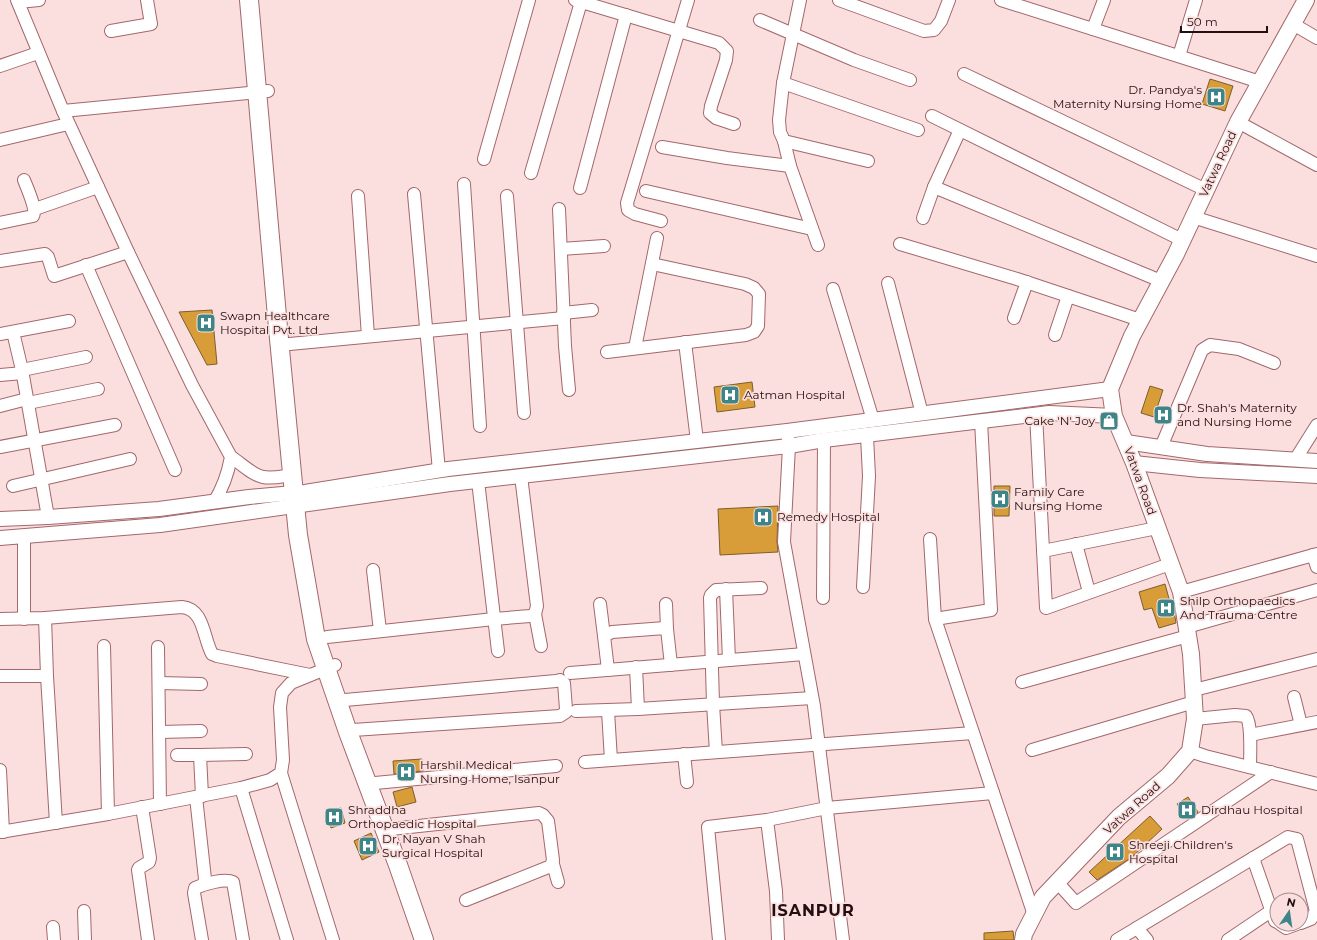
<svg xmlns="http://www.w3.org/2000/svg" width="1317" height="940" viewBox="0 0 1317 940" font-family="Montserrat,sans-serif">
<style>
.building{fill:#d89d38;stroke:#7c5e2c}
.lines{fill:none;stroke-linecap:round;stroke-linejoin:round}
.minor-casing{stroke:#a4676a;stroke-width:14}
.tertiary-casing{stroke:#a4676a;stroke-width:16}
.secondary-casing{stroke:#a4676a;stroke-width:18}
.primary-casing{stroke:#a4676a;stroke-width:20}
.minor{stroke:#fff;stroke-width:12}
.tertiary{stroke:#fff;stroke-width:14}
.secondary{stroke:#fff;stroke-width:16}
.primary{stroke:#fff;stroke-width:18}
.labels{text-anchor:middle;stroke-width:3.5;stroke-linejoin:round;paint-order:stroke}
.poi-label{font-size:12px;fill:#250e0f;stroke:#fbdfdf;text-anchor:start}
.street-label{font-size:12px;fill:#250e0f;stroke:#fbdfdf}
.district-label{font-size:16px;font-weight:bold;letter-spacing:1px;fill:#250e0f;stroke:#fbdfdf}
</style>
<rect width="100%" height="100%" fill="#fbdfdf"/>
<g class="building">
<polygon points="1210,79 1233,86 1225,111 1202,104"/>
<polygon points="212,310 217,364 207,365 179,312"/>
<polygon points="752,382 755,407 717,412 714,387"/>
<polygon points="1150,386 1163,390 1154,417 1141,413"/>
<polygon points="994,486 1010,486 1009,516 994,516"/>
<polygon points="778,506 777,542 778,552 720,555 718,509"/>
<polygon points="1165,584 1171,606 1173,605 1176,623 1159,628 1152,608 1144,610 1139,592"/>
<polygon points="422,759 423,771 394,774 393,761"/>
<polygon points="412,787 416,802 397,807 393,792"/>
<polygon points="1188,797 1198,812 1187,819 1177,804"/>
<polygon points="341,808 345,823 331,828 326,812"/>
<polygon points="1150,816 1162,829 1132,857 1097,880 1089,872"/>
<polygon points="371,833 379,852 362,860 354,841"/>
<polygon points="1013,931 1014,940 984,940 984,933"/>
</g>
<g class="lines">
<g class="minor-casing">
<g id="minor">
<path d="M17,0L63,111L128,252L192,385L231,457C228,473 223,488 214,502"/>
<polyline points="575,0 719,43 727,51 726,60 711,106 710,113 716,118 734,124"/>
<polyline points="800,0 783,83 779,120 780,132 784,141 790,166 818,245"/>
<polyline points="839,0 924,31 934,30 941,21 949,0"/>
<polyline points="1001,0 1260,82"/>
<polyline points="18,2 39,0"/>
<polyline points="760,20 854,60 910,80"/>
<polyline points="1293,24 1317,38"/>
<polyline points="1093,29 1104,0"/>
<polyline points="111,31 151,24 147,0"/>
<polyline points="1179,56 1196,0"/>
<polyline points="0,66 38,53"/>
<polyline points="964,74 1206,190"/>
<polyline points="783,83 918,130"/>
<polyline points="63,111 268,91"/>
<polyline points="932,116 1182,240"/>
<polyline points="1238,122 1317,165"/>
<polyline points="0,140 68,124"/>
<polyline points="784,141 868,161"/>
<polyline points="662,147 727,158 790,166"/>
<polyline points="484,159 529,0"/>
<polyline points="531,173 581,2"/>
<polyline points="464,184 480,426"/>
<polyline points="934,187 1161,281"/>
<polyline points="580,188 626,15"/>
<polyline points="646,191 812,229"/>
<polyline points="414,194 439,471"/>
<polyline points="358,196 368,336"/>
<polyline points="507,196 524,413"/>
<polyline points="35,209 98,187"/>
<polyline points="559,209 565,346 569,390"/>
<polyline points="1193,217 1317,256"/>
<polyline points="923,218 934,187 960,130"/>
<polyline points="661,221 635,214 628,210 627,203 688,0"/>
<path d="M0,223L33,216C37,209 27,188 24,180"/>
<polyline points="900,244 1017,279 1140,320"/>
<polyline points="561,249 604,246"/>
<polyline points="0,261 45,254 48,257 54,276 128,252"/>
<polyline points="86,265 175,470"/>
<polyline points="888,283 922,414"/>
<polyline points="833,289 873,420"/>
<polyline points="563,313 592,310"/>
<polyline points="1014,318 1027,282"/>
<polyline points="13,332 22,370 48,517"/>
<polyline points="0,334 69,321"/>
<polyline points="1055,335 1068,296"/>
<polyline points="685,342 697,441"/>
<polyline points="279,345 564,318"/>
<polyline points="635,348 657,238"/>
<polyline points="607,352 746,335 754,332 758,326 759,294 754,288 745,284 652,264"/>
<polyline points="22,370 86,357"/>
<polyline points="0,375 23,373"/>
<polyline points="28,403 98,389"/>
<polyline points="0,406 27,399"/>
<polyline points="1036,414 1046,608 1170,564"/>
<polyline points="787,431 789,446 784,542 814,706 843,940"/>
<polyline points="0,447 115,425"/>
<polyline points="1161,447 1202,350 1210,345 1239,349 1274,363"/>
<path d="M231,457C241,463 252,475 263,477C273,479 283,476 292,475"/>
<polyline points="1295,460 1317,425"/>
<polyline points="478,481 498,651"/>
<polyline points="13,486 130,459"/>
<polyline points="24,536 24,619"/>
<polyline points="930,539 935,619 1034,915"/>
<polyline points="1076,544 1089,592"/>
<polyline points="1043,551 1157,528"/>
<polyline points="1313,555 1317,567"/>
<polyline points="373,570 380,631"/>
<polyline points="863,587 869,476 867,436"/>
<polyline points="726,589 729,660"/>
<polyline points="1181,592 1317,554"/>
<polyline points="823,598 824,440"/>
<polyline points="600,604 604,636"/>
<polyline points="666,604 667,629"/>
<polyline points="535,614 541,646"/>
<polyline points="45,618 47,676"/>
<path d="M0,619L45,618L182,607C204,609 203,637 212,654L217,656L310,675"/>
<polyline points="935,619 991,610 981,421"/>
<polyline points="1187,627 1317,590"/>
<polyline points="327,637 494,619 530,616 535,614 537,606 521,476"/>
<polyline points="104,646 108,814"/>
<polyline points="158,647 160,804"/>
<polyline points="636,667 638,709"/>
<polyline points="608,670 604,636 612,632 665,628 667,629 671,665"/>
<polyline points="570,673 804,654"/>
<polyline points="0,676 47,676 56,823"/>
<polyline points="1022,682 1188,636"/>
<polyline points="159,683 201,684"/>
<polyline points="1194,690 1317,659"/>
<polyline points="1294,697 1301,725"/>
<polyline points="345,700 556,681 560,680 564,683 566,709 566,712 560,716 353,730"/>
<polyline points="576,711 638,709 812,698"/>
<polyline points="608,711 611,760"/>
<path d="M1195,719L1235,715L1246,716C1252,724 1250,756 1250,767"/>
<polyline points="159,732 201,731"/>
<polyline points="1250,735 1317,722"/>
<polyline points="1032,750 1194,702"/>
<polyline points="1190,751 1205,756 1317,784"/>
<polyline points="716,752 713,704 710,598 711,595 716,590 761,588"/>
<polyline points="684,754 687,782"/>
<polyline points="177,755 200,755"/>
<polyline points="585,762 973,733"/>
<polyline points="0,770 3,832"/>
<polyline points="281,773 333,940"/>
<polyline points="375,783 556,766"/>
<polyline points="241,788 287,940"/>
<polyline points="202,796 200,755 246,754"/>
<polyline points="196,797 205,879 204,884"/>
<polyline points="142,807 150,858 149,862 139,868 138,870 148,940"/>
<polyline points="767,820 776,891 778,940"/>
<polyline points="391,829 539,813 543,815 548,821 553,860 551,866 466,900"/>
<polyline points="0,832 108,814 241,788 270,780 281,773 283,760 280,707 282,693 291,683 335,665"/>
<polyline points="1253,858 1275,921 1277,922"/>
<polyline points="553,864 558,882"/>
<polyline points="1057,882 1076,903 1271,772"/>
<polyline points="84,911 85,940"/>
<polyline points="1280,924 1286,928 1297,924"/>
<polyline points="53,927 54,940"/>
<polyline points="1137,928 1147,940"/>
<path d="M202,940L194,893L195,888C204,884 225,878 233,882L243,940"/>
<polyline points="719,940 708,827 767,820 827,808 993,793"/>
<polyline points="1117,940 1288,837 1297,839 1316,911 1311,919 1301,923"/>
<polyline points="1228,940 1271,911"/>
</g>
</g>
<g class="tertiary-casing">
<g id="tertiary">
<polyline points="1126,442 1207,454 1317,461"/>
<polyline points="1134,463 1200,470 1317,476"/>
<polyline points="0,519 48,517 159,509 249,497 305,492 448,469 787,431 1110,389"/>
<polyline points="0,538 160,525 450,484 789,446 824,440 1049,413 1114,416"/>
</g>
</g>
<g class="secondary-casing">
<polyline id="secondary" points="1023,940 1024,934 1043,897 1119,817 1168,776 1190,751 1195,719 1191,654 1181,592 1134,463 1114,416 1110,389 1132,336 1176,254 1238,122 1306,0"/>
</g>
<g class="primary-casing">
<polyline id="primary" points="249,0 279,339 298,535 316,639 348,732 398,865 424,940"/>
</g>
<use href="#minor" class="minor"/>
<use href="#tertiary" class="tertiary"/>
<use href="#secondary" class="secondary"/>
<use href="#primary" class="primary"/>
</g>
<defs>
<g id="hospital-square" transform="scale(1)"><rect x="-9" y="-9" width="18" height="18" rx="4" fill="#3d8587" stroke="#fbdfdf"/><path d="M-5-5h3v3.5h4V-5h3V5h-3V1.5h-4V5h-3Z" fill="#fff"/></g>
<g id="shop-square" transform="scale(1)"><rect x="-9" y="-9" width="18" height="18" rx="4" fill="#3d8587" stroke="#fbdfdf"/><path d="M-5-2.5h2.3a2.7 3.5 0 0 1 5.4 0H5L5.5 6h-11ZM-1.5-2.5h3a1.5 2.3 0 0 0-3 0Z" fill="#fff"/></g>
</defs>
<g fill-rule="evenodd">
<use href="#hospital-square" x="1216" y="97"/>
<use href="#hospital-square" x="206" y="323"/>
<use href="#hospital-square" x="730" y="395"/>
<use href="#hospital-square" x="1163" y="415"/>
<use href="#shop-square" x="1109" y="421"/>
<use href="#hospital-square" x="1000" y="499"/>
<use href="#hospital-square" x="763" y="517"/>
<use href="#hospital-square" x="1166" y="608"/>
<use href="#hospital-square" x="406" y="772"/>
<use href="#hospital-square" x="1187" y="810"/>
<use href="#hospital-square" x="334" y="817"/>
<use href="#hospital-square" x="368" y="846"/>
<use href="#hospital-square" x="1115" y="852"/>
</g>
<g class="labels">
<g class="poi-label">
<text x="1202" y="94" text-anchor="end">Dr. Pandya's<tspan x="1202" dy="14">Maternity Nursing Home</tspan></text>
<text x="220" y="320">Swapn Healthcare<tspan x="220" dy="14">Hospital Pvt. Ltd</tspan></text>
<text x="744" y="399">Aatman Hospital</text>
<text x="1177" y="412">Dr. Shah's Maternity<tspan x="1177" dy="14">and Nursing Home</tspan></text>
<text x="1095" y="425" text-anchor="end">Cake 'N' Joy</text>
<text x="1014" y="496">Family Care<tspan x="1014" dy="14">Nursing Home</tspan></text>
<text x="777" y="521">Remedy Hospital</text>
<text x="1180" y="605">Shilp Orthopaedics<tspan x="1180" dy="14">And Trauma Centre</tspan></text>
<text x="420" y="769">Harshil Medical<tspan x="420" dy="14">Nursing Home, Isanpur</tspan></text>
<text x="348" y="814">Shraddha<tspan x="348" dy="14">Orthopaedic Hospital</tspan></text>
<text x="1201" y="814">Dirdhau Hospital</text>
<text x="382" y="843">Dr, Nayan V Shah<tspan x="382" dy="14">Surgical Hospital</tspan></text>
<text x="1129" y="849">Shreeji Children's<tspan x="1129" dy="14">Hospital</tspan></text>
</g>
<g class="street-label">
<text transform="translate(1218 164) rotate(-65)" y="4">Vatwa Road</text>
<text transform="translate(1140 481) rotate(70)" y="4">Vatwa Road</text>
<text transform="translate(1132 808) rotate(-42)" y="4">Vatwa Road</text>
</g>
<g class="district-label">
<text x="813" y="916">ISANPUR</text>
</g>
</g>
<g transform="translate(1289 912) rotate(13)"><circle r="19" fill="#fbdfdf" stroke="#a58b8c"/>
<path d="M0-3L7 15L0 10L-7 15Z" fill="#3d8587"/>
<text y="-6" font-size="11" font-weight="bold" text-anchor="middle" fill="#250e0f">N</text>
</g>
<path d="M1181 26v6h86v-6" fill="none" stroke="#250e0f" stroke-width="2"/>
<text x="1187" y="26" font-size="12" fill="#250e0f" stroke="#fbdfdf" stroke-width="3" paint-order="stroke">50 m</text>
</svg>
